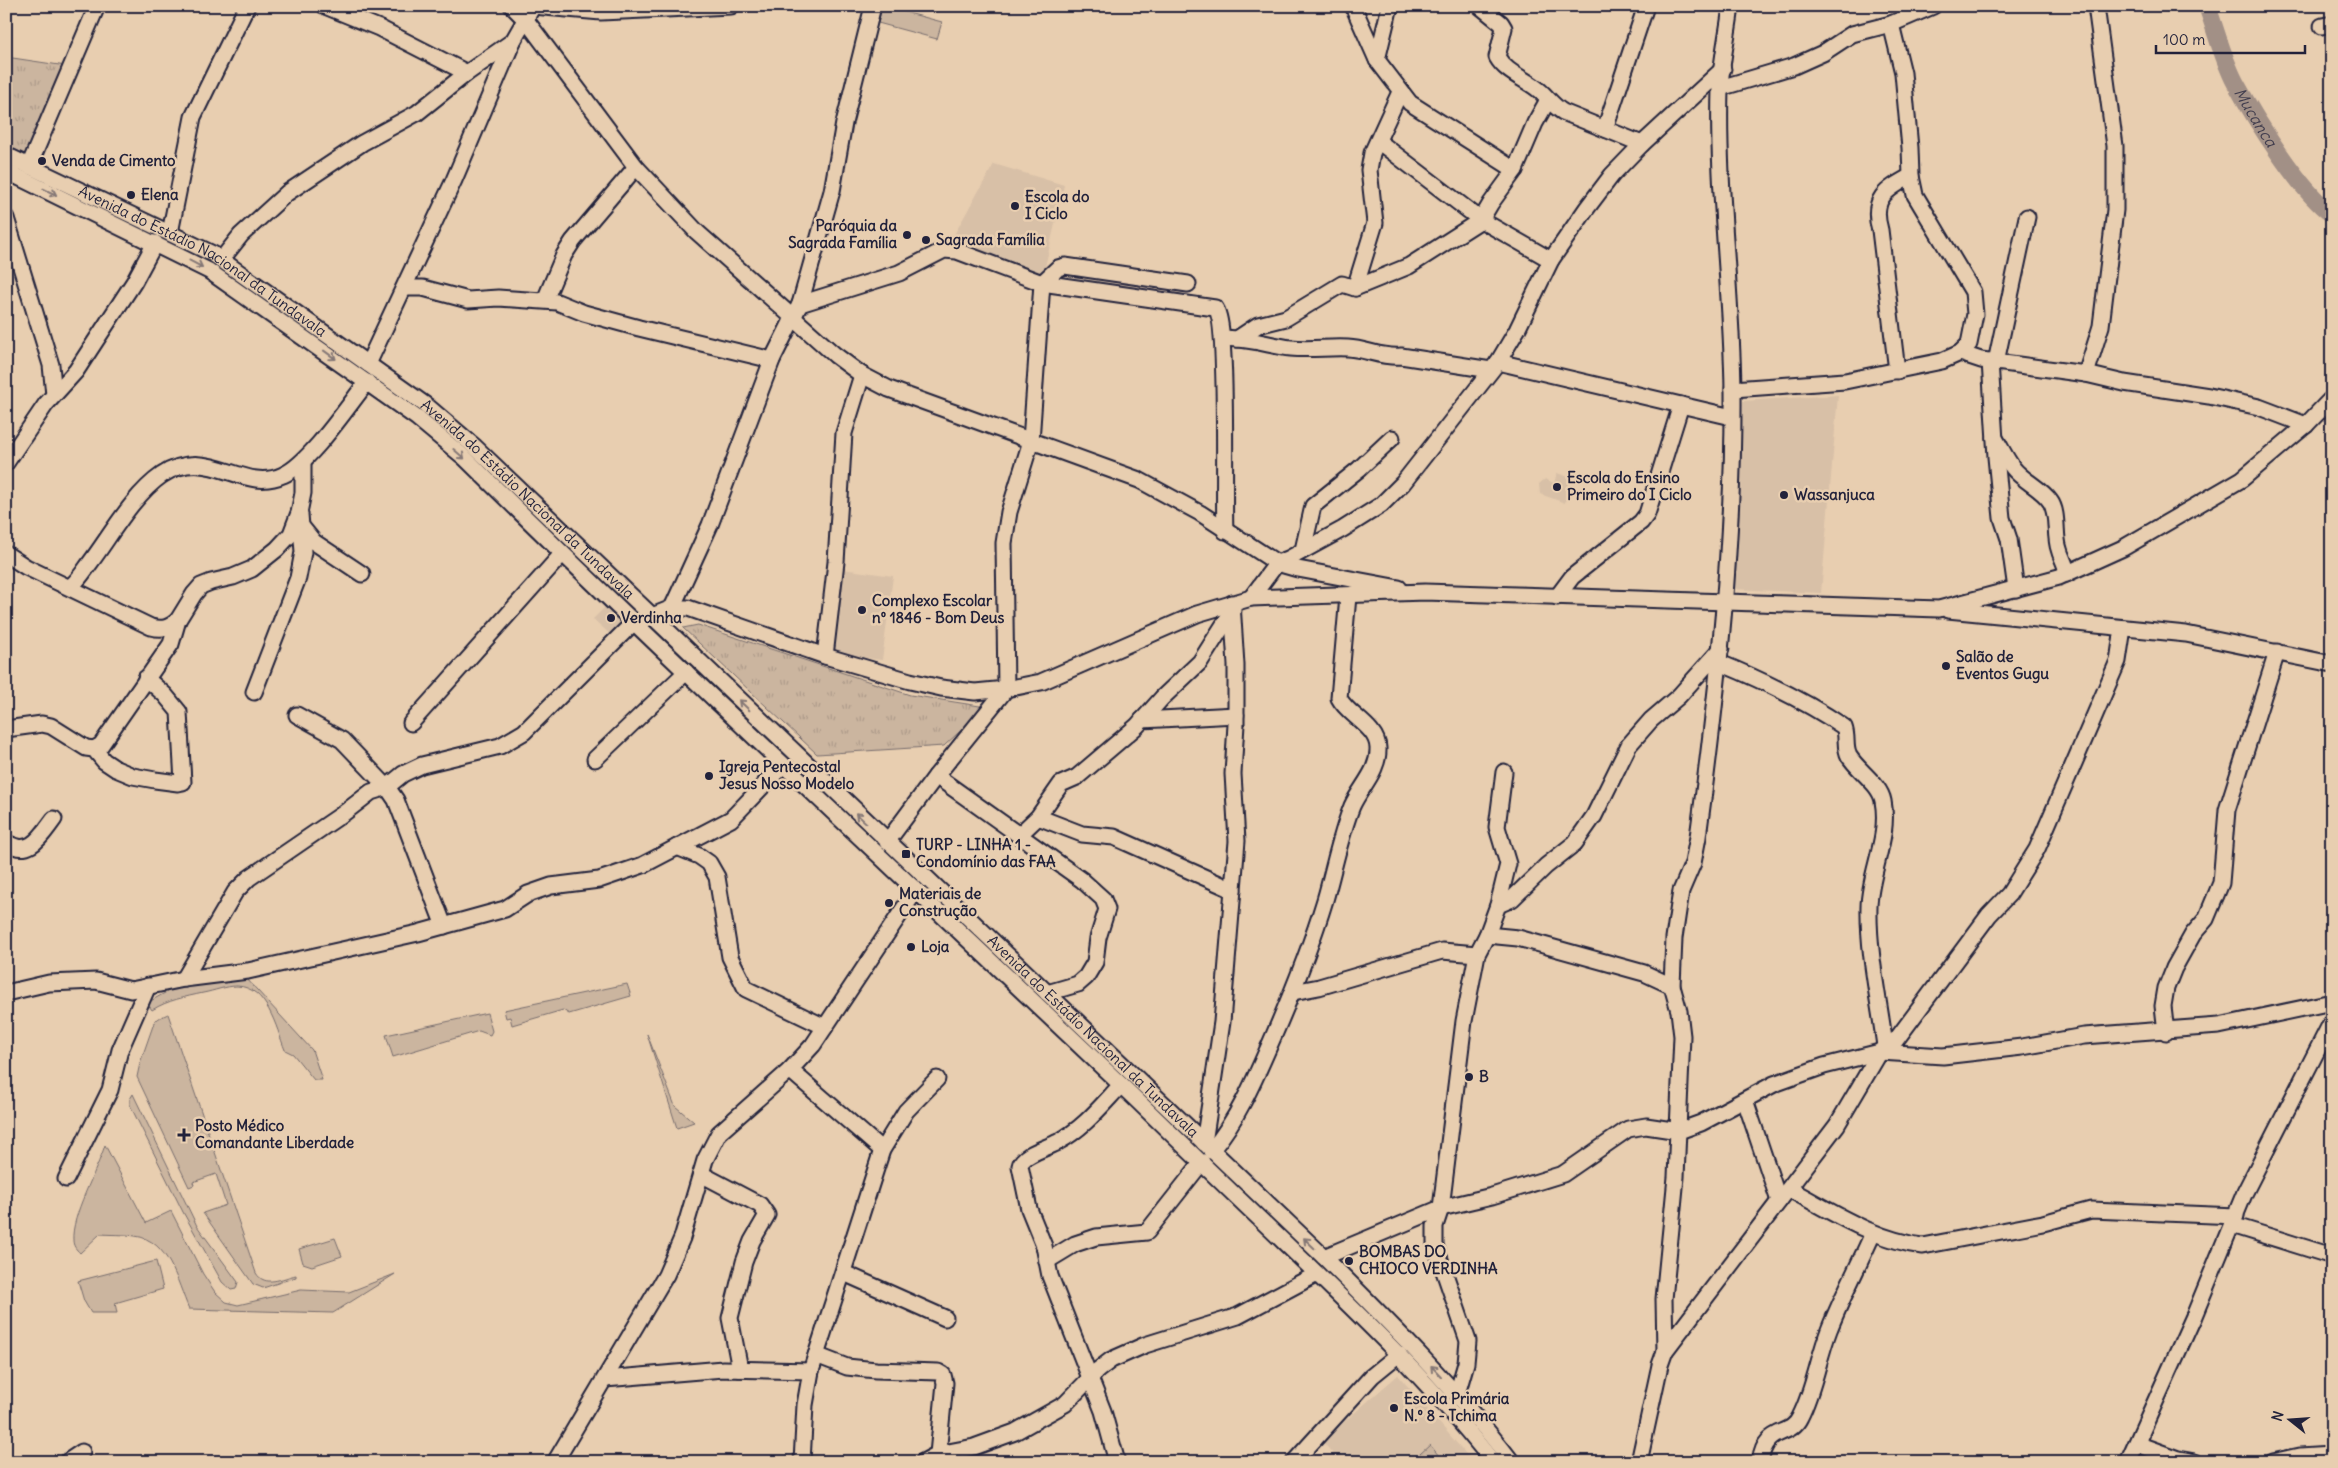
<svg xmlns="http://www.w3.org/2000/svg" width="2338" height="1468" viewBox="0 0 2338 1468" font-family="Delius,sans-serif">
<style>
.built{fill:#d8c0a7}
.grass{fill:url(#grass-tufts);stroke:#766c6d}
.garden{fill:#cbb59f;stroke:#766c6d}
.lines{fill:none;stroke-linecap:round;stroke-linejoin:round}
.river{stroke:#a29086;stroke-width:18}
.minor-casing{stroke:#22223b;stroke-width:19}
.minor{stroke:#e8ceb0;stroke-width:15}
.oneway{stroke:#857876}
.poi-dot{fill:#22223b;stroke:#e8ceb0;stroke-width:2}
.labels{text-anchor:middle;stroke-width:5;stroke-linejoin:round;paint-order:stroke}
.poi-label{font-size:15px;font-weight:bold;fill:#22223b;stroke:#e8ceb0;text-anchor:start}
.street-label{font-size:15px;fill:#22223b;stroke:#e8ceb0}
.water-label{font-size:16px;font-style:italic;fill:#423e4e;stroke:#e8ceb0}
</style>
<defs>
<pattern id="grass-tufts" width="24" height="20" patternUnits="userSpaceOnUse" patternTransform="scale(1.25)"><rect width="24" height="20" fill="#cbb59f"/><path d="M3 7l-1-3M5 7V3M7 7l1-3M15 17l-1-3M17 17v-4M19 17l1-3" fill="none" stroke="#ae9b8a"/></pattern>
</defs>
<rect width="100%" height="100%" fill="#e8ceb0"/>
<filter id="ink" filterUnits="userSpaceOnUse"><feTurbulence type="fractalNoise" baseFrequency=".02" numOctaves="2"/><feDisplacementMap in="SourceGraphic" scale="10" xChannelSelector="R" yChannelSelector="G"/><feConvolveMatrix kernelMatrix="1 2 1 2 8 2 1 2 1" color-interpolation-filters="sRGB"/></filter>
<g filter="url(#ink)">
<g class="built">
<polygon points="994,164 1064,185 1042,280 951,240"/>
<polygon points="1838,395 1821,593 1733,589 1743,401"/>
<polygon points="1557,473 1572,478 1565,503 1540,494 1539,484 1545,479 1554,483"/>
<polygon points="842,569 893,576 882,660 830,653"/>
<polygon points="605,607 625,622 611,635 593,619"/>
<polygon points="1398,1375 1473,1462 1340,1462 1322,1441"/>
</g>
<g class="grass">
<polygon points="6,57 66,66 30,157 6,145"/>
<polygon points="698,625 910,695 986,707 944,746 817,754 683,628"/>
</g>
<g class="garden">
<polygon points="882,6 942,22 937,39 878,23"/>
<path d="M246,978L312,1050L322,1080H314L293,1054L285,1050C276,1027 267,987 237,986C226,986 214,991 203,993C185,997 168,1000 152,1010L147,1003L181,984Z"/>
<polygon points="627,984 631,996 569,1014 563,1010 512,1025 510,1017 506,1018 504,1010"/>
<polygon points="487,1013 492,1031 490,1035 479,1031 393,1057 386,1035"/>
<path d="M168,1014L256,1273C265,1288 282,1278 296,1275V1277L263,1288L253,1284L203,1213L226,1205L216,1174L193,1182L194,1185L189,1187L137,1077L140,1063L155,1020Z"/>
<polygon points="647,1034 675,1106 694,1122 677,1128"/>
<polygon points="133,1094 197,1226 238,1282 236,1289 231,1290 222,1282 183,1212 130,1105 130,1099"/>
<path d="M105,1145L146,1223L171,1211L203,1274L215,1292L226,1302L238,1305L301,1290L349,1292L395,1274L333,1313L189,1309C177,1282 169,1240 135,1236C124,1234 112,1235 100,1234L80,1253C76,1249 73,1246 73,1240C71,1216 97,1171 105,1145Z"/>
<polygon points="335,1238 342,1256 312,1266 303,1263 299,1249"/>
<polygon points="156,1261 163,1289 115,1303 117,1313 91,1313 84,1301 78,1281"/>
<polygon points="1430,1445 1444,1462 1411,1462"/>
</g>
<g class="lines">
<path class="river" id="s1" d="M2207,6C2216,31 2223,59 2235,82C2254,117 2300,192 2332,214"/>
<g class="minor-casing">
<g id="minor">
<polyline points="325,6 379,28 467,73"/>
<polyline points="512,6 526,20 636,167 697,232 835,355 862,375 889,389 1139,480 1200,513 1277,563 1298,569 1399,588"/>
<polyline points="533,6 601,12 731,6"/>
<polyline points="1353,6 1377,60 1410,103 1515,170"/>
<path d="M1480,6L1501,23L1504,28L1497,57C1506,73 1526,79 1540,91C1548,98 1553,106 1563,112L1642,144"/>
<polyline points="1891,24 1903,73 1910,148 1911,176 1915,195 1973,292 1975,314 1969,344 1960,353"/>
<polyline points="2322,26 2332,24"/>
<polyline points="1377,60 1390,6"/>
<polyline points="1720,88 1794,66 1823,53 1852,34 1891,24 1933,6"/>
<polyline points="1605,129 1646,6"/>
<polyline points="1378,141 1481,220 1551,260"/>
<path id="s2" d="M6,155L213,254L427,406L475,447L1324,1257C1390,1323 1455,1388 1512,1462"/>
<polyline points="29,166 97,6"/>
<path d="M6,171L209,271L417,418L465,458C679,669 900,874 1118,1082C1173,1135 1228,1189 1284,1242C1357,1312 1430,1382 1493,1462"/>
<polyline points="6,218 51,365 54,395"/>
<polyline points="170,233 193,117 247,6"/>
<polyline points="222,259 241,235 287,193 362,143 417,113 467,73 513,41"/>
<polyline points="404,288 423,288 468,300 498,298 557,302 584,313 639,328 772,360"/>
<polyline points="1355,288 1375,223 1369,170 1372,153 1400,92"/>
<polyline points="545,300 564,255 573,241 636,167"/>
<path d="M800,304L899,273L944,250L957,251L1042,283L1215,308C1229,320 1223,500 1225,531"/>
<polyline points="1224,338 1237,339 1258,325 1286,318 1342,284 1355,288 1409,266 1481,220 1491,203 1515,170 1535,123 1548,100"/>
<path d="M1237,339C1256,340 1273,346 1291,348C1310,350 1329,347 1348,348C1367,349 1382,358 1401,356L1491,370"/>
<polyline points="1990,361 1996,457 2002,518 2009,539 2016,589"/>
<polyline points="1498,362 1732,417"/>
<polyline points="1996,362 2027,217"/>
<polyline points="368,364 454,180 513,41 533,6"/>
<path d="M1897,371L1880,230C1871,199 1885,190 1911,176"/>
<polyline points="2086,374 2101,326 2115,210 2115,146 2096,6"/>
<polyline points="1733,389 1845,381 1942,361 1960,353 1981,360 2086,374 2124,383 2209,396 2259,407 2306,425"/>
<path d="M1995,438C2001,448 2006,459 2013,468C2023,481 2041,488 2050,501C2059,513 2054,535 2059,549C2061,558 2066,563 2067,574"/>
<polyline points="6,463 46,404 76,371 134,282 155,243"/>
<polyline points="301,526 314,542 362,574"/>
<polyline points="1303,550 1313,506 1359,469 1392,438"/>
<path d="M6,554L26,567L151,627C163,630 169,628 178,620"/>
<path d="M70,587C78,581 84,571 90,563C111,535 133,495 162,475C210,444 242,494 283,475C309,464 348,406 367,382"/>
<polyline points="1557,597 1572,577 1641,522 1647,514 1681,405"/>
<polyline points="1251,598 1277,563 1288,559 1343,529 1381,505 1403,483 1498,362 1517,330 1551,260 1587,208 1612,175 1642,144 1723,69"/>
<polyline points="672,608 710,525 772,360 800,304 832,191 844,123 873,6"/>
<polyline points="1948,610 2186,634 2332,664"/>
<polyline points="652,616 672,608 688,608 825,656 910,681 941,688 975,692 1006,689 1041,682 1197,614 1251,598 1425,592 1939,609 2059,577 2123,548 2242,479 2306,425 2332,398"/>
<polyline points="825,656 836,562 844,433 862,375"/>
<path d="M1720,663C1764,681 1804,700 1844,727C1848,737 1844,747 1849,756C1858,771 1880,784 1883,801C1890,837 1870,871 1869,906C1868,953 1879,1000 1885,1046"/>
<polyline points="254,692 298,578 303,552 300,514"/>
<polyline points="297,715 342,740 387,787 396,800 444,926"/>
<polyline points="1142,720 1236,715"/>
<polyline points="411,723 562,554"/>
<polyline points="6,729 42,724 51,726 86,748 94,749 104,761 116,769 133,776 155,780 178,783 183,782 179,712 165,695 146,678"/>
<polyline points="94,749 101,745 171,644 178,620 194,594 201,586 211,582 233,577 252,569 277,549 291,534 299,513 303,493 303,461"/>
<polyline points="595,759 686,672"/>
<polyline points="936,776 1082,880 1103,899 1107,909 1098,938 1095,962 1086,977 1078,984 1047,993"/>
<polyline points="1038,817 1082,834 1114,837 1233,890"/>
<polyline points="1019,835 1038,817 1061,784 1077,777 1137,726 1162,698 1200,662 1233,610"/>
<path d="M6,842C30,858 41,836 54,819"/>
<polyline points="887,842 936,776 1006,689 1004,543 1009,512 1031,441 1042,283 1058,268 1065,266 1188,284"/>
<polyline points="677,847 699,856 709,863 717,877 730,957 746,989 825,1027"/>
<polyline points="1498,905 1512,899 1546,866 1575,843 1594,816 1629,745 1651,720 1679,696 1721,649"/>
<polyline points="1487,935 1518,938 1644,973 1672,986"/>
<polyline points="184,979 235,892 249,878 344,813 371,792 387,787 403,774 422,765 500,746 524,732 634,622"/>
<polyline points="1293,992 1319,987 1442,951 1477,954"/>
<polyline points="6,993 49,983 96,981 131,990 184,979 248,971 418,933 505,909 528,894 551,886 599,880 643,865 731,819 782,766"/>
<polyline points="2166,1032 2163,1006 2166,988 2174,968 2193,934 2206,919 2221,883 2227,810 2277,652"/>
<polyline points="790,1070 882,1150"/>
<polyline points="1745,1100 1779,1201"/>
<polyline points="1204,1143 1222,1022 1237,841 1233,774 1236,724 1236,665 1232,603"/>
<path d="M1211,1151C1240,1116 1256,1076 1274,1035C1293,991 1311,946 1325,900C1334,869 1340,836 1352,806C1361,786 1379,771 1378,748C1377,726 1348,716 1339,698L1348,596"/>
<polyline points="701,1174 760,1205 767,1215 752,1241 744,1262 730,1318 740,1369"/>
<polyline points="66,1179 110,1090 120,1050 148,986"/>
<path d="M1789,1189C1831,1211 1874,1240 1923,1246L2043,1223L2091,1210L2236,1216"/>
<polyline points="2232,1225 2332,1256"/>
<polyline points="1324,1257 1441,1208 1492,1196 1563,1174 1628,1129 1646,1126 1679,1131 1701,1123 1774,1084 1824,1066 1880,1052 1943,1056 2022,1047 2084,1036 2219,1026 2332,1002"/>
<polyline points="1047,1261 1075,1244 1096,1237 1147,1232 1202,1162"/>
<polyline points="844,1273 945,1318"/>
<path d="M1665,1351L1664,1299L1676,1177L1682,1036L1679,1011L1672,986L1674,938L1681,891L1693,863L1698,837C1718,688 1734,541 1733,391C1732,290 1717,190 1720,89C1721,62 1728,33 1731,6"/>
<polyline points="816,1355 847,1367 876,1370 938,1372 943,1375 945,1383 938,1454"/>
<polyline points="605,1379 723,1369 811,1371"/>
<polyline points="1457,1394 1466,1363 1468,1341 1435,1245 1435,1226 1441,1208 1464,1021 1477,954 1487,935 1498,905 1508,864 1497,827 1504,772"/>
<polyline points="2137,1444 2178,1459 2195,1462"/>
<polyline points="67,1462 82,1452"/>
<polyline points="555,1462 666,1275 682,1238 705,1160 719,1133 790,1070 813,1045 916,890"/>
<polyline points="802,1462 805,1405 811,1371 882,1150 906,1111 937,1079"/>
<polyline points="923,1462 938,1454 974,1447 1015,1432 1065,1404 1098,1370 1111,1360 1145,1345 1238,1316 1317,1274"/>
<path d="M1117,1462L1103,1411L1050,1276L1044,1246L1029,1209L1020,1166C1022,1154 1048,1148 1058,1142C1084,1128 1101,1106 1121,1085"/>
<polyline points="1294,1462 1372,1376 1399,1354"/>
<polyline points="1639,1462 1660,1365 1665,1351 1837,1125 1880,1052 1885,1046 1896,1040 1989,915 2009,894 2037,849 2118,661 2123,628"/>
<path d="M1760,1462C1766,1424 1790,1439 1800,1417C1814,1390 1818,1359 1829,1330C1842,1297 1859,1265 1873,1233"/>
<polyline points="2128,1462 2194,1316 2245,1192 2332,1021"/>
<polyline points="2273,1462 2300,1456 2332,1454"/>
</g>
</g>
<use href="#minor" class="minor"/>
</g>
<defs><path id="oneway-shaft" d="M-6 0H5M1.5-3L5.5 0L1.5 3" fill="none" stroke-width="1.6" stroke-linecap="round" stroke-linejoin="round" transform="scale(1.25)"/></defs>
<g class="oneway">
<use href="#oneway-shaft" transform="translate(50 192) rotate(26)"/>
<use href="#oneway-shaft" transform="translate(196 264) rotate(28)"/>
<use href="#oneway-shaft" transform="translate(330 355) rotate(36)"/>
<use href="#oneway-shaft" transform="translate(459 454) rotate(41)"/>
<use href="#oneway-shaft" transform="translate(744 705) rotate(-136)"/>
<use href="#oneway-shaft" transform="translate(861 818) rotate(-137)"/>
<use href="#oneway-shaft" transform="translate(1309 1243) rotate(-136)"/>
<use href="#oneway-shaft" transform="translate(1436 1371) rotate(-133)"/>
</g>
</g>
<g class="poi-dot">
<circle cx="42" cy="161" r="5"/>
<circle cx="131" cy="195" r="5"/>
<circle cx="1015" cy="206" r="5"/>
<circle cx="907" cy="235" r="5"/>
<circle cx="926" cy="240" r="5"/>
<circle cx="1557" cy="487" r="5"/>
<circle cx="1784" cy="495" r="5"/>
<circle cx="862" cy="610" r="5"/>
<circle cx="611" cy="618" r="5"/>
<circle cx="1946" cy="666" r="5"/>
<circle cx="709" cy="776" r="5"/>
<rect x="901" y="849" width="10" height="10" rx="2.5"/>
<circle cx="889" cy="903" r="5"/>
<circle cx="911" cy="947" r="5"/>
<circle cx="1469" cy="1077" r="5"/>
<path d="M181.5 1127.5h5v5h5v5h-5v5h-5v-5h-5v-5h5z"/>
<circle cx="1349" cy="1261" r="5"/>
<circle cx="1394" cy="1408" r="5"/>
</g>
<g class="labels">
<g class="poi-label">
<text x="52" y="166">Venda de Cimento</text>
<text x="141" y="200">Elena</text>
<text x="1025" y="202">Escola do<tspan x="1025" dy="17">I Ciclo</tspan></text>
<text x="897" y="231" text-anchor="end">Paróquia da<tspan x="897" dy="17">Sagrada Família</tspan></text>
<text x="936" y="245">Sagrada Família</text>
<text x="1567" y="483">Escola do Ensino<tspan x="1567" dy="17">Primeiro do I Ciclo</tspan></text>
<text x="1794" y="500">Wassanjuca</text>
<text x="872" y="606">Complexo Escolar<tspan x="872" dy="17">nº 1846 - Bom Deus</tspan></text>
<text x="621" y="623">Verdinha</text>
<text x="1956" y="662">Salão de<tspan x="1956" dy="17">Eventos Gugu</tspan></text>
<text x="719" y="772">Igreja Pentecostal<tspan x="719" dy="17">Jesus Nosso Modelo</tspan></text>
<text x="916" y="850">TURP - LINHA 1 -<tspan x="916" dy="17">Condomínio das FAA</tspan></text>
<text x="899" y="899">Materiais de<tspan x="899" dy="17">Construção</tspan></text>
<text x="921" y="952">Loja</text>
<text x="1479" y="1082">B</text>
<text x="195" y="1131">Posto Médico<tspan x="195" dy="17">Comandante Liberdade</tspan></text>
<text x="1359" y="1257">BOMBAS DO<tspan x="1359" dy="17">CHIOCO VERDINHA</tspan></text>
<text x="1404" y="1404">Escola Primária<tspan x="1404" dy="17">N.º 8 - Tchima</tspan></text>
</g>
<g class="street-label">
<text dy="5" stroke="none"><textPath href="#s2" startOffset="224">Avenida do Estádio Nacional da Tundavala</textPath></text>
<text dy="5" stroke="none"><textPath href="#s2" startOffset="629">Avenida do Estádio Nacional da Tundavala</textPath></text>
<text dy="5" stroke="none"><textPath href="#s2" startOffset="1409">Avenida do Estádio Nacional da Tundavala</textPath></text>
</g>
<g class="water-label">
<text dy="6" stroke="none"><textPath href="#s1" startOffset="122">Mucanca</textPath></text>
</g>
</g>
<rect width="2338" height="1468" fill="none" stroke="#e8ceb0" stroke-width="25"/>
<rect x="12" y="12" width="2313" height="1443" fill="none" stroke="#22223b" stroke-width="2" filter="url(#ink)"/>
<g transform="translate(2290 1420) rotate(287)" stroke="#e8ceb0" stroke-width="4" paint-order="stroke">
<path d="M0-4L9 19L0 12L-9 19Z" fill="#22223b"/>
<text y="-8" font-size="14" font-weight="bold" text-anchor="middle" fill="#22223b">N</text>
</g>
<path d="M2156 45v8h149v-8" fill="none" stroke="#22223b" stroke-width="2.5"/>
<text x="2163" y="45" font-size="15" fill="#22223b" stroke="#e8ceb0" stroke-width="4" paint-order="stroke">100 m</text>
</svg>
